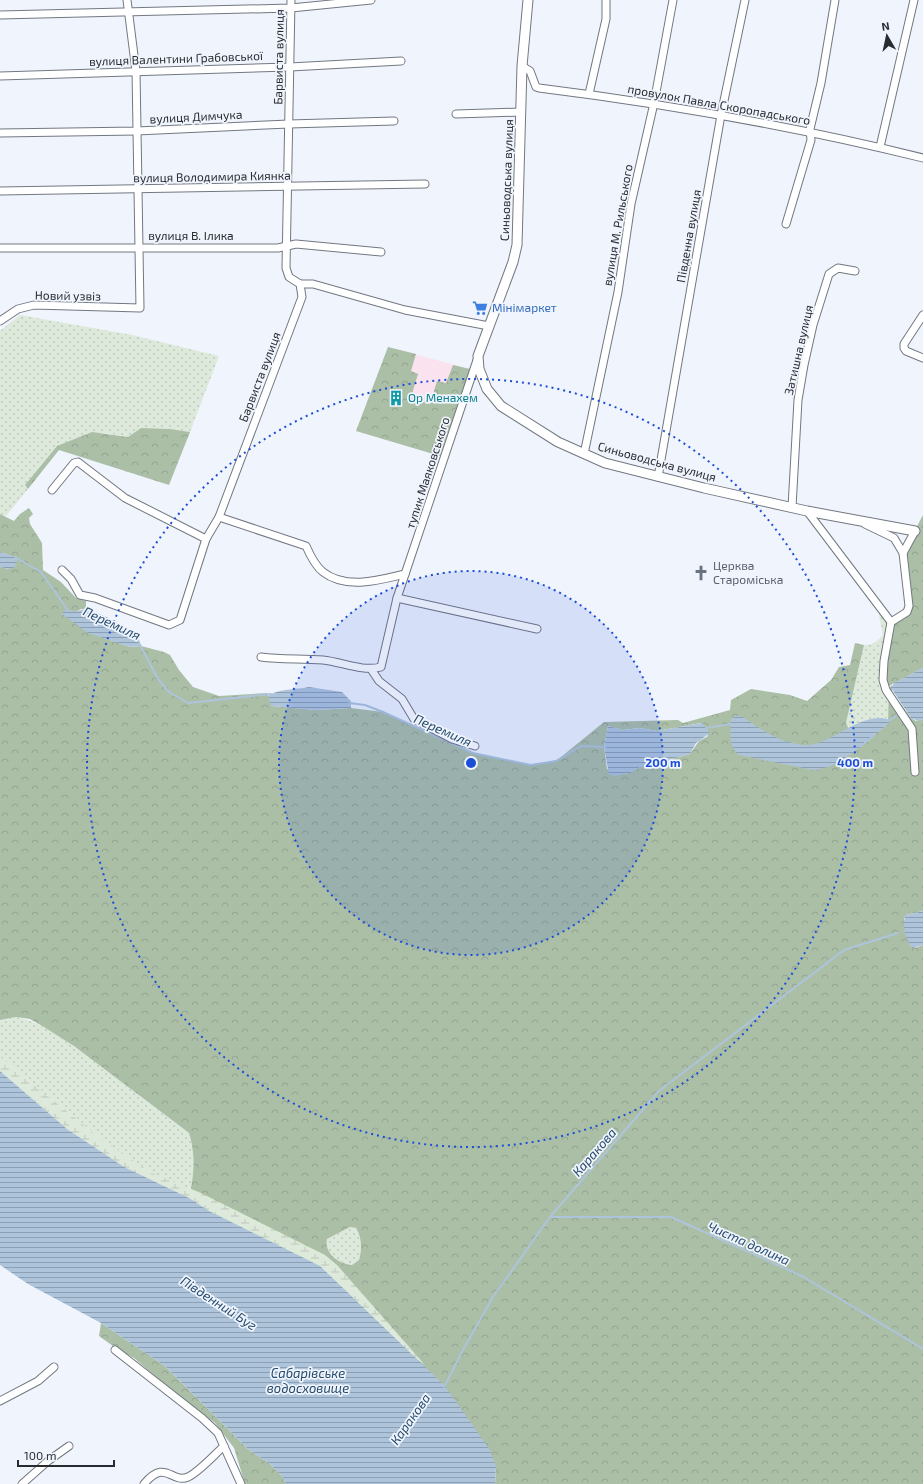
<svg xmlns="http://www.w3.org/2000/svg" width="923" height="1484" viewBox="0 0 923 1484" font-family="'Exo 2',sans-serif">
<style>
.education{fill:#fae3ef}
.grass{fill:url(#grass-dots)}
.forest{fill:url(#forest-crowns);fill-rule:evenodd}
.wetland{fill:url(#wetland-marsh)}
.water{fill:url(#water-rules)}
.lines{fill:none;stroke-linecap:round;stroke-linejoin:round}
.stream{stroke:#adc4db;stroke-width:2}
.minor-casing{stroke:#727881;stroke-width:9}
.tertiary-casing{stroke:#727881;stroke-width:11}
.minor{stroke:#fff;stroke-width:7}
.tertiary{stroke:#fff;stroke-width:9}
.ring{fill:none;stroke:#1d4ed8;stroke-width:2;stroke-dasharray:2 4}
.labels{text-anchor:middle;stroke-width:3.5;stroke-linejoin:round;paint-order:stroke}
.street-label{font-size:12px;fill:#282b2f;stroke:#eff4fd}
.shop-label{font-size:12px;fill:#366cbe;stroke:#eff4fd;text-anchor:start}
.culture-label{font-size:12px;fill:#0d838f;stroke:#eff4fd;text-anchor:start}
.worship-label{font-size:12px;fill:#5b616d;stroke:#eff4fd;text-anchor:start}
.water-label{font-size:13px;font-style:italic;fill:#264b6c;stroke:#eff4fd}
.centre{fill:#1d4ed8;stroke:#eff4fd;stroke-width:2}
.ring-label{font-size:12px;text-anchor:middle;font-weight:bold;fill:#1d4ed8;stroke:#eff4fd;stroke-width:3.5;stroke-linejoin:round;paint-order:stroke}
</style>
<defs>
<pattern id="grass-dots" width="8" height="8" patternUnits="userSpaceOnUse"><rect width="8" height="8" fill="#dde9da"/><path d="M2 2h.1M6 6h.1" fill="none" stroke="#bec8bb" stroke-width="1.8" stroke-linecap="round"/></pattern>
<pattern id="forest-crowns" width="20" height="18" patternUnits="userSpaceOnUse"><rect width="20" height="18" fill="#abbfa7"/><path d="M2 6a3 3 0 1 1 6 0M12 15a3 3 0 1 1 6 0" fill="none" stroke="#93a490"/></pattern>
<pattern id="wetland-marsh" width="20" height="14" patternUnits="userSpaceOnUse"><rect width="20" height="14" fill="#dde9da"/><path d="M1 5h8M5 5V1M11 12h8M15 12V8" fill="none" stroke="#bec8bb"/></pattern>
<pattern id="water-rules" width="6" height="5" patternUnits="userSpaceOnUse"><rect width="6" height="5" fill="#adc4db"/><path d="M0 2.5h6" fill="none" stroke="#8d9fb2"/></pattern>
</defs>
<rect width="100%" height="100%" fill="#eff4fd"/>
<polygon class="education" points="388,347 470,369 440,456 357,431"/>
<g class="grass">
<polygon points="20,315 132,335 219,356 190,432 170,429 141,428 128,437 104,433 57,446 25,485 28,489 6,516 0,514 0,331"/>
<path d="M883,611L891,622L883,676L899,711L887,718L863,721L848,728L846,724L864,645C872,645 877,642 883,635L879,615Z"/>
<path d="M16,1017C51,1024 80,1051 109,1072C135,1093 162,1113 189,1133C196,1155 194,1175 189,1198L144,1177L100,1138L0,1057V1020Z"/>
<path d="M350,1227L356,1228C362,1237 362,1250 359,1260L352,1265C340,1264 324,1254 327,1239Z"/>
</g>
<g class="forest">
<polygon points="388,347 416,354 411,371 418,374 411,397 430,404 437,381 446,383 453,365 470,369 440,456 356,431"/>
<polygon points="141,428 170,429 190,432 169,485 59,450 28,489 25,485 57,446 92,432 128,437"/>
<path d="M29,508L33,514L29,518L30,524L42,543L43,570L61,582L76,598L86,601V610L81,609L76,612L104,638L130,647L141,646L164,652L170,655L179,670L193,687L219,696L267,693L272,706L315,710L351,708L383,712L473,753L531,765L556,761L604,722L678,720L683,723L730,710L731,700L751,689L790,695L807,701L831,680L839,667L850,665L855,643L864,645L846,723L857,748L888,724L889,688L892,685V692L911,718L916,721L923,719V911L906,915L904,919L910,945L915,948L923,945V1484H495L496,1467L189,1198C194,1175 196,1155 189,1133L74,1046L44,1027L30,1019L16,1017L0,1020V567L9,569L17,558L0,552V514L14,521L20,514ZM701,723L708,736L699,741L690,754L675,758L659,768L640,767L626,774L607,769L604,747L608,726L623,730L640,728L657,731ZM350,1227L356,1228C362,1237 362,1250 359,1260L352,1265C340,1264 324,1254 327,1239Z"/>
<polygon points="923,515 923,668 885,688 891,622 907,612 903,553"/>
<polygon points="101,1323 165,1366 248,1449 270,1464 282,1476 286,1484 245,1484 234,1448 215,1423 183,1400 134,1358 117,1349 99,1336"/>
</g>
<polygon class="wetland" points="0,1057 100,1138 152,1173 201,1193 325,1255 337,1265 425,1365 346,1309 216,1232 67,1129 0,1071"/>
<g class="water">
<polygon points="0,552 18,558 15,567 9,569 0,567"/>
<path d="M66,609L76,612C91,603 124,628 138,636L141,646L130,647L88,633L62,614Z"/>
<polygon points="923,668 923,719 918,721 911,718 891,688 894,683"/>
<path d="M309,687L342,692L351,701V708L315,710L271,706L268,696C279,688 296,690 309,687Z"/>
<path d="M735,716H741C761,729 778,743 804,745C832,747 860,709 891,720L888,724C867,741 840,769 813,770L739,755C729,749 730,731 731,720Z"/>
<polygon points="702,723 710,733 696,743 690,754 675,758 659,768 640,767 630,773 614,776 609,774 604,747 608,726 623,730 640,728 657,731"/>
<path d="M923,911V945L913,948C906,942 901,923 906,915Z"/>
<polygon points="0,1071 67,1129 124,1167 189,1198 209,1211 320,1266 445,1386 490,1450 496,1467 495,1484 286,1484 282,1476 270,1464 248,1449 165,1366 101,1323 28,1284 0,1265"/>
</g>
<g class="lines">
<g class="stream">
<polyline points="15,557 41,572 67,609"/>
<polyline points="139,643 158,679 169,692 188,703 271,694"/>
<polyline points="349,703 365,705 383,712 473,753 531,765 556,761 581,746 606,747"/>
<polyline points="889,721 897,715"/>
<polyline points="706,728 731,724"/>
<polyline points="861,746 874,735"/>
<polyline points="550,1217 671,1217 802,1276 923,1349"/>
<polyline points="444,1387 464,1348 493,1297 550,1217 659,1091 844,950 898,933"/>
</g>
<g class="minor-casing">
<g id="minor">
<polyline points="0,15 291,8 371,0"/>
<path d="M522,66L530,71L536,87L539,88C668,104 797,127 923,158"/>
<polyline points="0,76 290,67 401,61"/>
<polyline points="589,94 606,19 606,0"/>
<polyline points="456,114 521,112"/>
<polyline points="0,133 137,131 289,124 394,121"/>
<polyline points="880,147 914,0"/>
<polyline points="0,191 425,184"/>
<polyline points="786,224 811,140 810,129 821,83 835,0"/>
<polyline points="0,248 278,248 296,244 381,252"/>
<polyline points="300,284 313,284 405,310 489,326"/>
<polyline points="923,315 904,344 904,348 906,351 923,358"/>
<polyline points="0,321 18,309 34,305 140,308 136,71 127,0"/>
<polyline points="584,454 618,292 631,204 654,103 673,0"/>
<polyline points="658,477 721,115 745,0"/>
<polyline points="52,490 74,463 78,462 125,498 206,539"/>
<polyline points="792,507 798,400 804,365 813,325 829,274 838,268 855,271"/>
<polyline points="807,511 891,622 907,612 909,606 903,553"/>
<path d="M219,517L306,546C310,555 315,566 323,572C346,590 380,580 405,574"/>
<polyline points="865,524 894,538 903,553 915,531"/>
<polyline points="62,570 71,579 80,595 95,598 169,625 180,620 206,539 219,517 302,297 300,284 289,277 286,268 291,0"/>
<polyline points="397,598 537,629"/>
<polyline points="891,622 884,661 883,680 886,690 912,729 915,772"/>
<path d="M261,657C282,660 303,658 323,660C342,662 362,672 381,667L397,598L477,360"/>
<polyline points="371,669 379,681 402,699 414,719 452,739 475,746"/>
<polyline points="115,1350 202,1418 218,1433 241,1484"/>
<polyline points="0,1401 38,1381 54,1367"/>
<polyline points="22,1484 48,1461 69,1446"/>
<path d="M144,1484C166,1458 171,1484 188,1477C200,1471 214,1455 224,1446"/>
</g>
</g>
<g class="tertiary-casing">
<polyline id="tertiary" points="528,0 522,66 517,245 513,262 478,356 479,369 487,389 501,406 558,442 605,463 704,488 807,511 915,531"/>
</g>
<use href="#minor" class="minor"/>
<use href="#tertiary" class="tertiary"/>
</g>
<circle cx="471" cy="763" r="192" fill="#1d4ed8" fill-opacity=".12"/>
<g class="ring">
<circle cx="471" cy="763" r="192"/>
<circle cx="471" cy="763" r="384"/>
</g>
<defs>
<g id="supermarket-bare" transform="scale(1.2)"><path d="M-6-5.5h2.5l.6 2H6L4.5 2H-2.5L-4.4-4H-6ZM-1.5 3.2a1.3 1.3 0 1 0 .1 0ZM3 3.2a1.3 1.3 0 1 0 .1 0Z" fill="#3f7fe0" stroke="#eff4fd" stroke-width="2.5" paint-order="stroke"/></g>
<g id="building-bare" transform="scale(1.2)"><path d="M-4-6H4V6H1V3H-1V6H-4ZM-2.5-4.3h1.7v1.8h-1.7ZM.8-4.3h1.7v1.8H.8ZM-2.5-1h1.7V.8h-1.7ZM.8-1h1.7V.8H.8Z" fill="#0f9aa8" stroke="#eff4fd" stroke-width="2.5" paint-order="stroke"/></g>
<g id="church-bare" transform="scale(1.2)"><path d="M-1.2-6h2.4v3.5h3.3v2.4h-3.3V6h-2.4V-.1h-3.3v-2.4h3.3Z" fill="#6b7280" stroke="#eff4fd" stroke-width="2.5" paint-order="stroke"/></g>
</defs>
<g fill-rule="evenodd">
<use href="#supermarket-bare" x="480" y="308"/>
<use href="#building-bare" x="396" y="398"/>
<use href="#church-bare" x="701" y="573"/>
</g>
<g class="labels">
<g class="street-label">
<text transform="translate(279 57) rotate(-89)" y="4">Барвиста вулиця</text>
<text transform="translate(176 59) rotate(-2)" y="4">вулиця Валентини Грабовської</text>
<text transform="translate(719 105) rotate(10)" y="4">провулок Павла Скоропадського</text>
<text transform="translate(196 117) rotate(-3)" y="4">вулиця Димчука</text>
<text transform="translate(212 177) rotate(-1)" y="4">вулиця Володимира Киянка</text>
<text transform="translate(507 180) rotate(-88)" y="4">Синьоводська вулиця</text>
<text transform="translate(618 225) rotate(-80)" y="4">вулиця М. Рильського</text>
<text x="191" y="240">вулиця В. Ілика</text>
<text transform="translate(689 236) rotate(-80)" y="4">Південна вулиця</text>
<text transform="translate(68 296) rotate(1)" y="4">Новий узвіз</text>
<text transform="translate(799 350) rotate(-77)" y="4">Затишна вулиця</text>
<text transform="translate(260 377) rotate(-69)" y="4">Барвиста вулиця</text>
<text transform="translate(657 462) rotate(15)" y="4">Синьоводська вулиця</text>
<text transform="translate(428 473) rotate(-72)" y="4">тупик Маяковського</text>
</g>
<g class="shop-label">
<text x="492" y="312">Мінімаркет</text>
</g>
<g class="culture-label">
<text x="408" y="402">Ор Менахем</text>
</g>
<g class="worship-label">
<text x="713" y="570">Церква<tspan x="713" dy="14">Староміська</tspan></text>
</g>
<g class="water-label">
<text transform="translate(112 623) rotate(25)" y="5">Перемиля</text>
<text transform="translate(443 730) rotate(24)" y="5">Перемиля</text>
<text transform="translate(594 1152) rotate(-49)" y="5">Каракова</text>
<text transform="translate(749 1243) rotate(24)" y="5">Чиста долина</text>
<text transform="translate(219 1303) rotate(33)" y="5">Південний Буг</text>
<text x="308" y="1378">Сабарівське<tspan x="308" dy="15">водосховище</tspan></text>
<text transform="translate(410 1419) rotate(-55)" y="5">Каракова</text>
</g>
</g>
<circle cx="471" cy="763" r="6" class="centre"/>
<g class="ring-label">
<text x="663" y="767">200 m</text>
<text x="855" y="767">400 m</text>
</g>
<g transform="translate(887 36) rotate(351)" stroke="#eff4fd" stroke-width="3" paint-order="stroke">
<path d="M0-3L7 15L0 10L-7 15Z" fill="#282b2f"/>
<text y="-6" font-size="11" font-weight="bold" text-anchor="middle" fill="#282b2f">N</text>
</g>
<path d="M18 1460v6h96v-6" fill="none" stroke="#282b2f" stroke-width="2"/>
<text x="24" y="1460" font-size="12" fill="#282b2f" stroke="#eff4fd" stroke-width="3" paint-order="stroke">100 m</text>
</svg>
